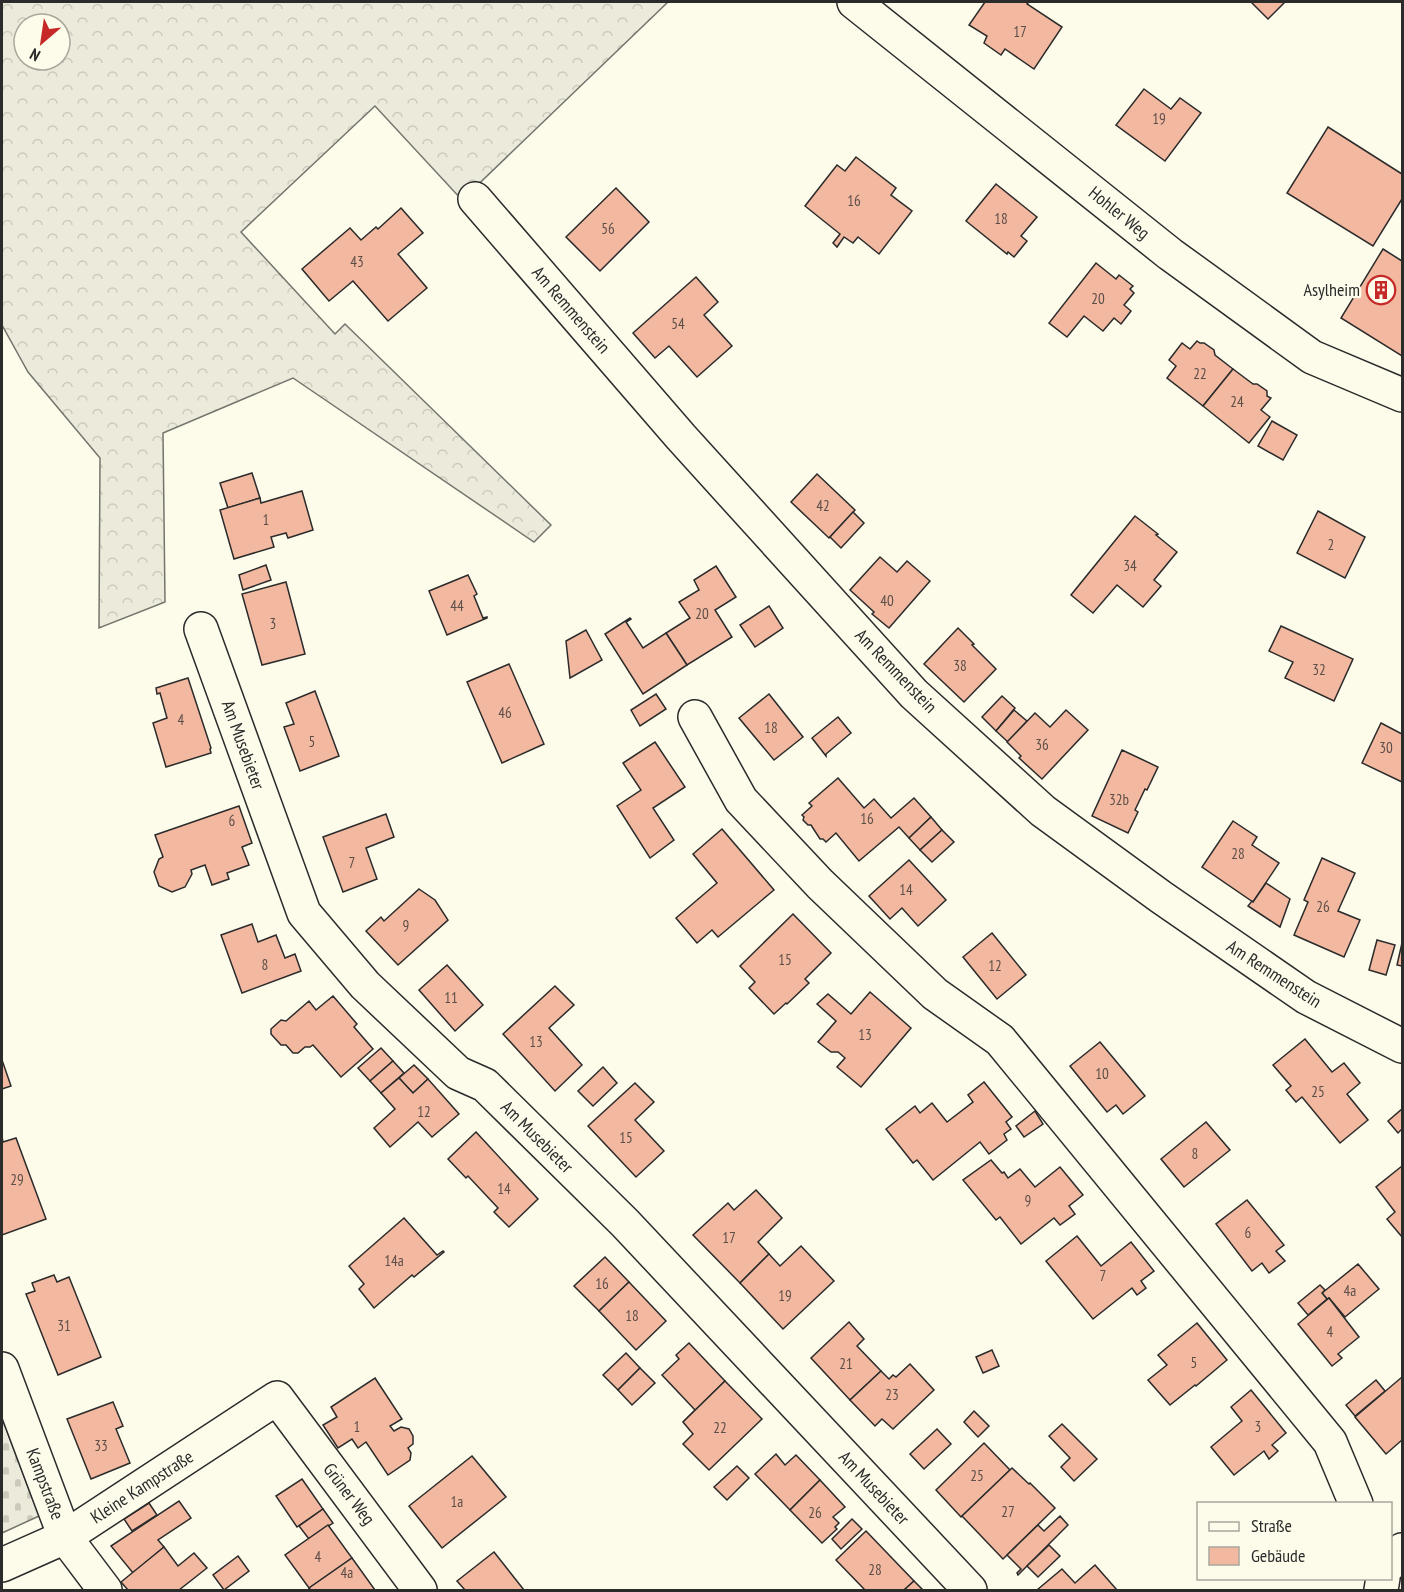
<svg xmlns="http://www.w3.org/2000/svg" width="1404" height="1592" viewBox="0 0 1404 1592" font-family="'PT Sans Narrow',sans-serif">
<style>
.forest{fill:url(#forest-crowns);stroke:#74746e;stroke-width:1.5;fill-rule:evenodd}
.cemetery{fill:url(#cemetery-stones);stroke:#74746e;stroke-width:1.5}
.building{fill:#f2b8a0;stroke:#2b2b2b;stroke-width:1.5}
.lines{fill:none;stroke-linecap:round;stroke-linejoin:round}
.minor-casing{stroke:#2b2b2b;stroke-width:36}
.minor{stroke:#fdfbea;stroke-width:33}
.labels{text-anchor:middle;stroke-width:4.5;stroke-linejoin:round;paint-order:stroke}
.number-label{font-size:15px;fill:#5d4e48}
.street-label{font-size:18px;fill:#2b2b2b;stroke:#fdfbea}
.poi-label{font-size:18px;fill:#2b2b2b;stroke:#fdfbea;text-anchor:end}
</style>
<defs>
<pattern id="forest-crowns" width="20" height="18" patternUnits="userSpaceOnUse" patternTransform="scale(1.5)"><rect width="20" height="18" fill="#ecebdb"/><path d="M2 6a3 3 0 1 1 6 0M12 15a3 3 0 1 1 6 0" fill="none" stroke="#cbcabc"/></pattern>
<pattern id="cemetery-stones" width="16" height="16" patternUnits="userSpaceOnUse" patternTransform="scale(1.5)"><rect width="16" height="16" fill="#ecebdb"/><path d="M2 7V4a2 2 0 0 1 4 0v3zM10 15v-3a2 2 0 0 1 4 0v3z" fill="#cbcabc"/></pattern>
</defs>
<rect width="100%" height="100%" fill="#fdfbea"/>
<path class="forest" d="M2,2H668L462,200L375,106L241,232L335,334L345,324L551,525L534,542L293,378L163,433L165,602L99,628L100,458L28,372L2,325ZM24,24H60V60H24Z"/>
<polygon class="cemetery" points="2,1418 39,1516 2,1533"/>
<g class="building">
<polygon points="985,2 1029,2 1027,4 1062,27 1034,69 1005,49 1001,55 984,43 987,36 969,25"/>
<polygon points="1251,2 1285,2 1268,19"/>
<polygon points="1144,89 1171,109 1180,98 1201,113 1165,161 1116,125"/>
<polygon points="1328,127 1402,174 1402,199 1373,246 1287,193"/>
<polygon points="856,157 896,188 891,195 912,211 879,254 858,237 853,243 844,237 837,247 833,243 840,234 805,206 837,165 845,171"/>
<polygon points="996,184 1037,217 1021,236 1027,241 1014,257 1008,252 1007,254 966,221"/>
<polygon points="616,188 649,222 600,271 566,237"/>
<polygon points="401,208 423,233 398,254 427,288 388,321 353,281 329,301 302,269 350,228 361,240 376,227 378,229"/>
<polygon points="1383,249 1402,261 1402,356 1341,318"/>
<polygon points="1096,263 1116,279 1119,275 1133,286 1130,289 1134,293 1124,305 1131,311 1121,324 1114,318 1103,331 1084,316 1067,337 1049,323"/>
<polygon points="696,277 718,302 704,315 732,346 697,377 669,346 655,358 633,333"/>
<polygon points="1197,341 1200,343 1204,343 1214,350 1215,355 1233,369 1203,406 1167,378 1176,366 1169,360 1182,343 1190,349"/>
<polygon points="1233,369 1253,384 1257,384 1267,391 1267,396 1271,398 1261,410 1270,417 1249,443 1203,406"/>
<polygon points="1272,421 1297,435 1283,460 1258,446"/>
<polygon points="252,473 260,498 228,508 220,483"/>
<polygon points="817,474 855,510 829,538 791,502"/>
<polygon points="302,491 313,530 288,538 286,533 271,537 274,547 234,559 220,510 260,498 261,503"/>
<polygon points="1318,511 1365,537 1345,578 1297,553"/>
<polygon points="853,512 864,523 841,548 830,537"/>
<polygon points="1135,516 1158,534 1156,535 1177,552 1154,580 1161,586 1143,607 1117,585 1093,613 1071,595"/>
<polygon points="880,557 897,572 907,561 930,581 889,628 872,614 874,612 850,590"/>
<polygon points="266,565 271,580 243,590 239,575"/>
<polygon points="716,566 736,597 715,610 732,637 687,665 666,633 690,618 679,602 699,590 694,580"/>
<polygon points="468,575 477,594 474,596 483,618 487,617 487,618 447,635 429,591"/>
<polygon points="286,582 305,654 262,665 242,594"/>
<polygon points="769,606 783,628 755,647 740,625"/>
<polygon points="630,618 631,619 626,622 643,648 666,633 687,665 643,694 605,634"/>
<polygon points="1281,626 1353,659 1334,701 1285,678 1293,662 1269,651"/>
<polygon points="958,628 974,644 972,645 996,669 964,702 924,664"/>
<polygon points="586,630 602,660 570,678 566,641"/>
<polygon points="509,664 544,744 502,763 467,682"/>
<polygon points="188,678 211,748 210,749 211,753 166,767 153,723 167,718 160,693 157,694 156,688"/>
<polygon points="315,691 339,756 300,771 284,727 294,724 286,703"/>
<polygon points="656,694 666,709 640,726 631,710"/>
<polygon points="769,694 803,737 774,760 739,718"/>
<polygon points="1002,696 1015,708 996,731 982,717"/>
<polygon points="1014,710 1027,721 1008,742 996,731"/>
<polygon points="1066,710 1088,730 1042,779 1019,758 1021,756 1007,742 1035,713 1050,727"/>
<polygon points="838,717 851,733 826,754 826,756 812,738"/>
<polygon points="1381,723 1402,734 1402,782 1362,763"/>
<polygon points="655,742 685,787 653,808 674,840 650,858 617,806 641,790 623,763"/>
<polygon points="1122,750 1158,767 1147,790 1145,789 1135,810 1138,812 1128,833 1092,816"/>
<polygon points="838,778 864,808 874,799 891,818 914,798 931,817 909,838 899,827 859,861 836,833 826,842 823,839 820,839 811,825 808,825 803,820 804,817 802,815 812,806 809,803"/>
<polygon points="239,806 252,843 242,847 249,865 227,873 229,879 212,885 205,865 191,870 192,874 185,887 172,892 159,886 154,872 159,859 163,857 155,835"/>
<polygon points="386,814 394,837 366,848 377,879 343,892 323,837"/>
<polygon points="931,817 942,830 920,850 909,838"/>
<polygon points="1233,821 1257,837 1252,845 1279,863 1253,902 1202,867"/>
<polygon points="722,829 774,890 718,937 712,930 697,943 676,918 717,883 693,854"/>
<polygon points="942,830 954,842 932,862 920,850"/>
<polygon points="1322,858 1355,873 1338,911 1360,920 1344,957 1294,935 1308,902 1304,900"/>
<polygon points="909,860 946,900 918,926 902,908 890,919 869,896"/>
<polygon points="1266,883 1290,899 1280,927 1248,906 1252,901 1253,902"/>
<polygon points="419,889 435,900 448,920 398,965 366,931 381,917 384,921"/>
<polygon points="793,914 831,953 805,979 809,983 787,1004 786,1003 774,1014 749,988 755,982 740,966"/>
<polygon points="252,924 258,942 276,935 285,958 295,954 301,971 242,993 221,935"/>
<polygon points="992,933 1026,975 997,999 963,957"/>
<polygon points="1377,940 1395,945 1386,975 1369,970"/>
<polygon points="1402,943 1402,966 1397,965"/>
<polygon points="447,965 483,1005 455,1031 419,990"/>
<polygon points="555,986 574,1005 549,1028 582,1065 555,1091 503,1034"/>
<polygon points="870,992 911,1028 861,1087 837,1067 845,1058 838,1052 831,1052 818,1042 836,1021 817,1004 828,994 851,1014"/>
<polygon points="333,996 357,1024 354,1027 373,1049 341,1077 313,1045 310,1047 305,1047 298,1053 293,1053 286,1045 281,1045 271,1034 271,1029 281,1020 286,1021 309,1001 316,1010"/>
<polygon points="1305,1039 1332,1072 1344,1063 1360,1083 1347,1094 1368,1120 1340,1143 1302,1097 1296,1102 1286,1090 1291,1086 1273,1065"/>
<polygon points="1100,1042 1145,1096 1123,1114 1116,1105 1107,1112 1070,1066"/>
<polygon points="381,1048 393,1061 370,1081 358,1068"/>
<polygon points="2,1060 11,1086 2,1089"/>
<polygon points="393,1061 404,1073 381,1093 370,1081"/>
<polygon points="414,1065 428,1079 413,1093 399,1078"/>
<polygon points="603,1067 617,1083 593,1106 578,1091"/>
<polygon points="399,1078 413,1093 428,1079 459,1114 432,1137 418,1122 390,1147 374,1128 395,1109 381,1093"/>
<polygon points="984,1082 1012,1117 1006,1122 1011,1129 1004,1134 1007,1140 989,1154 980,1142 933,1180 917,1160 913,1163 886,1129 915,1106 920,1113 932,1103 947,1122 973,1102 968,1095"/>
<polygon points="635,1083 654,1102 635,1120 664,1151 636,1177 588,1126"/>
<polygon points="1402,1109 1402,1129 1398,1133 1388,1121"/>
<polygon points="1035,1111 1043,1124 1024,1137 1016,1126"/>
<polygon points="1206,1122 1230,1150 1184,1187 1161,1159"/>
<polygon points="476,1132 538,1199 509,1227 494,1212 498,1208 468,1176 466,1178 448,1159"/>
<polygon points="2,1137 3,1142 16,1138 46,1219 2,1235"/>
<polygon points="991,1160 1002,1173 1004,1172 1008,1178 1020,1169 1035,1187 1060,1167 1083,1195 1069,1206 1075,1214 1060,1225 1054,1218 1021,1244 1000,1217 996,1220 963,1180"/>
<polygon points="1402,1166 1402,1237 1387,1219 1395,1212 1376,1187"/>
<polygon points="756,1190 782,1218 758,1242 769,1254 740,1283 693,1235 728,1203 734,1210"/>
<polygon points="1247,1200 1284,1245 1276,1251 1285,1261 1269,1273 1262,1263 1252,1271 1216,1224"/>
<polygon points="404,1218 437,1255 443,1251 444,1252 414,1277 412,1275 374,1308 359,1289 364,1284 349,1266"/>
<polygon points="1077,1236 1101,1266 1131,1242 1154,1271 1141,1281 1146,1288 1137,1295 1132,1288 1093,1319 1046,1261"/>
<polygon points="801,1246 834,1281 783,1329 740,1283 769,1254 780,1266"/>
<polygon points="605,1257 629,1282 599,1311 574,1286"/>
<polygon points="1358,1264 1379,1289 1345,1317 1329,1298 1327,1299 1322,1293"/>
<polygon points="54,1275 57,1282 69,1277 101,1357 58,1375 26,1294 35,1291 32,1283"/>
<polygon points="629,1282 666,1321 636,1350 599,1311"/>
<polygon points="1320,1285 1325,1290 1322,1293 1327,1299 1308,1315 1298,1303"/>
<polygon points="1329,1298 1359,1337 1338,1354 1342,1358 1332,1366 1298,1324"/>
<polygon points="849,1322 864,1339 857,1346 881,1371 850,1400 811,1358"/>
<polygon points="1197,1323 1227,1360 1196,1386 1195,1385 1170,1405 1148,1380 1167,1365 1158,1355"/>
<polygon points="689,1343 725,1381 683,1422 695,1410 662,1375 679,1359 676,1355"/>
<polygon points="992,1350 999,1366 983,1373 976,1357"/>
<polygon points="626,1353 640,1368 618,1390 603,1375"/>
<polygon points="910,1364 934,1390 893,1429 882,1419 875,1426 850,1400 881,1371 889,1379 893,1375 896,1377"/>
<polygon points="640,1368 655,1383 632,1405 618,1390"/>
<polygon points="1402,1377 1402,1440 1386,1454 1355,1417"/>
<polygon points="375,1378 402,1419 390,1426 394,1431 401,1427 409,1429 413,1436 413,1444 408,1448 411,1453 410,1460 388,1475 366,1442 358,1448 352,1439 338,1448 323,1425 337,1417 331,1407"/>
<polygon points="1376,1380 1385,1391 1355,1416 1346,1405"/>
<polygon points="725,1381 762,1419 709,1470 683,1444 693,1434 683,1422"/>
<polygon points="1251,1390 1286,1433 1272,1445 1278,1451 1269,1459 1264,1451 1234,1475 1211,1447 1242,1421 1231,1407"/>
<polygon points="113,1402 123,1426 116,1429 130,1463 91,1479 67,1419"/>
<polygon points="974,1411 989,1426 978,1437 964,1422"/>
<polygon points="1062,1424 1097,1459 1074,1481 1061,1467 1070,1458 1049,1436"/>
<polygon points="937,1429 951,1444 924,1469 910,1454"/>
<polygon points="984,1443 1010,1470 961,1517 936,1490"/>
<polygon points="776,1454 785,1465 796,1455 820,1480 790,1510 755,1474"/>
<polygon points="472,1456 506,1497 442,1548 409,1506"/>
<polygon points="737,1466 749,1478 727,1500 714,1487"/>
<polygon points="1012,1468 1029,1484 1030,1483 1055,1508 1003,1559 962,1516"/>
<polygon points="302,1479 323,1509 297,1527 276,1496"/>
<polygon points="820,1480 845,1507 833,1517 839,1523 835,1527 837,1529 822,1543 790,1510"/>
<polygon points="179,1501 191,1518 158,1540 164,1547 133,1573 111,1546"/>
<polygon points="149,1503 157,1515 132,1531 124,1519"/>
<polygon points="323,1509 333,1523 309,1539 299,1526"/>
<polygon points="1060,1516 1068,1525 1018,1575 1017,1573 1021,1569 1007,1555 1038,1525 1044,1531"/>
<polygon points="852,1519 862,1529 841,1549 832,1539"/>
<polygon points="328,1525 352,1558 309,1588 285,1555"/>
<polygon points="866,1531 914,1581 904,1590 865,1590 836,1560"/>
<polygon points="1049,1545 1060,1556 1038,1577 1027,1566"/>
<polygon points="164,1547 178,1566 194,1553 207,1568 179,1590 128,1590 121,1582"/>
<polygon points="494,1552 524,1590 465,1590 457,1581"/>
<polygon points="238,1556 249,1571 224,1590 213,1575"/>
<polygon points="352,1558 375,1590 311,1590 309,1588"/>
<polygon points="1095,1565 1117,1590 1037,1590 1062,1569 1075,1583"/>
<polygon points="914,1581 923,1590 904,1590"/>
</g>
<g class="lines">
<g class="minor-casing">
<g id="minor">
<polyline points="854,2 1170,254 1312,357 1402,395"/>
<polyline points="475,199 681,437 914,694 1043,811 1161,897 1306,997 1402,1046"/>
<polyline points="201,629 304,913 365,985 458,1073 485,1085 625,1223 970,1590"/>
<polyline points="695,717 741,800 820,884 935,994 1000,1040 1330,1442 1356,1504"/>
<polyline points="2,1369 65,1537 105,1590"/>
<polyline points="1390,1564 1402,1550"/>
<polyline points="2,1565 65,1537 277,1398 420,1590"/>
<polyline points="1381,1590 1383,1578"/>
</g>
</g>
<use href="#minor" class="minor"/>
</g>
<defs>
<g id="building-ring" transform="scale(1.5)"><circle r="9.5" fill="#fdfbea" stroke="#c62828" stroke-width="1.5"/><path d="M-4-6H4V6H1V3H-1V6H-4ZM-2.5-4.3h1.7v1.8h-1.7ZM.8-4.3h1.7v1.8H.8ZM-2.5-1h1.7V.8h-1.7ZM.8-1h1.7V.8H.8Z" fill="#c62828"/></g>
</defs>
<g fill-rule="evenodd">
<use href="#building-ring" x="1381" y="290"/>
</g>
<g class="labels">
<g class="number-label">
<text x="1020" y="37">17</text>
<text x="1159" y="124">19</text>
<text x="854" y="206">16</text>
<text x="1001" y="224">18</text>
<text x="608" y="234">56</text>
<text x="357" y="267">43</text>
<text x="1098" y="304">20</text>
<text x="678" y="329">54</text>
<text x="1200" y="379">22</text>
<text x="1237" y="407">24</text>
<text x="823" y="511">42</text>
<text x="266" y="525">1</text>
<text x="1331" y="550">2</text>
<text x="1130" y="571">34</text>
<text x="887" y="606">40</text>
<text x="457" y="611">44</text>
<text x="702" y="619">20</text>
<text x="273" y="629">3</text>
<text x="960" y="671">38</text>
<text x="1319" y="675">32</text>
<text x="505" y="718">46</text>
<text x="181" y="725">4</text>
<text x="771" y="733">18</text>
<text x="312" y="747">5</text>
<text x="1042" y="750">36</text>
<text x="1386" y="753">30</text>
<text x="1119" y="805">32b</text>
<text x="867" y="824">16</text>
<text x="232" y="826">6</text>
<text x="1238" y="859">28</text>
<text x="352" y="868">7</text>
<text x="906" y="895">14</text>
<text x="1323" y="912">26</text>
<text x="406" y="931">9</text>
<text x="785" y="965">15</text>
<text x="265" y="970">8</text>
<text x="995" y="971">12</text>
<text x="451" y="1003">11</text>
<text x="865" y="1040">13</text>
<text x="536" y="1047">13</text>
<text x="1102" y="1079">10</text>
<text x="1318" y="1097">25</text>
<text x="424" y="1117">12</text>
<text x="626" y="1143">15</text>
<text x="1195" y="1159">8</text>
<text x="17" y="1185">29</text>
<text x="504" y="1194">14</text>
<text x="1028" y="1206">9</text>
<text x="1248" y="1238">6</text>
<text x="729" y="1243">17</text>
<text x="394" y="1266">14a</text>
<text x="1103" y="1281">7</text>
<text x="602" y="1289">16</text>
<text x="1350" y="1296">4a</text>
<text x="785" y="1301">19</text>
<text x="632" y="1321">18</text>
<text x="64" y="1331">31</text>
<text x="1330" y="1337">4</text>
<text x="1194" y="1368">5</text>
<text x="846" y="1369">21</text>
<text x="892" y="1400">23</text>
<text x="357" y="1432">1</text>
<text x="1258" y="1432">3</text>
<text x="720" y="1433">22</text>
<text x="101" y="1451">33</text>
<text x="977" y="1481">25</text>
<text x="457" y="1507">1a</text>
<text x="1008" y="1517">27</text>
<text x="815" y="1518">26</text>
<text x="318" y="1562">4</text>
<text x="875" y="1575">28</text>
<text x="347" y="1578">4a</text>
</g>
<g class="street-label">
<text transform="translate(1119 213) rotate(39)" y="6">Hohler Weg</text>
<text transform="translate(571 310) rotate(49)" y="6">Am Remmenstein</text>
<text transform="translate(896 671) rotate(46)" y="6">Am Remmenstein</text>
<text transform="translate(243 745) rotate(70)" y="6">Am Musebieter</text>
<text transform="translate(1274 974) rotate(33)" y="6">Am Remmenstein</text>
<text transform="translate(537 1137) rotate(45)" y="6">Am Musebieter</text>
<text transform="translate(45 1484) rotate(69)" y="6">Kampstraße</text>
<text transform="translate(142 1487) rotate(-33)" y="6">Kleine Kampstraße</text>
<text transform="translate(874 1488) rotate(47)" y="6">Am Musebieter</text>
<text transform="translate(349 1494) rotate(53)" y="6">Grüner Weg</text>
</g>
<g class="poi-label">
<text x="1360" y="296">Asylheim</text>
</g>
</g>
<rect width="1404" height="1592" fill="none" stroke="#2b2b2b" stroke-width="6"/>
<rect x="1197" y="1502" width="195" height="78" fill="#fdfbea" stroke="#a9a89e" stroke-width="1.5"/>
<rect x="1209" y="1522" width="30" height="9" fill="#fdfbea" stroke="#a9a89e" stroke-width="1.5"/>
<text x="1251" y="1532" font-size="18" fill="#2b2b2b">Straße</text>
<rect x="1209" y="1547" width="30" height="18" fill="#f2b8a0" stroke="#a9a89e" stroke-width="1.5"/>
<text x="1251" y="1562" font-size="18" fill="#2b2b2b">Gebäude</text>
<g transform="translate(42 42) rotate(209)"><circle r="28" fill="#fdfbea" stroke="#a9a89e" stroke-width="1.5"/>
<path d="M0-4.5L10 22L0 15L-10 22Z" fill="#c62828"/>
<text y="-9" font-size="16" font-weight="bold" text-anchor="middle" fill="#2b2b2b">N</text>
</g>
</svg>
